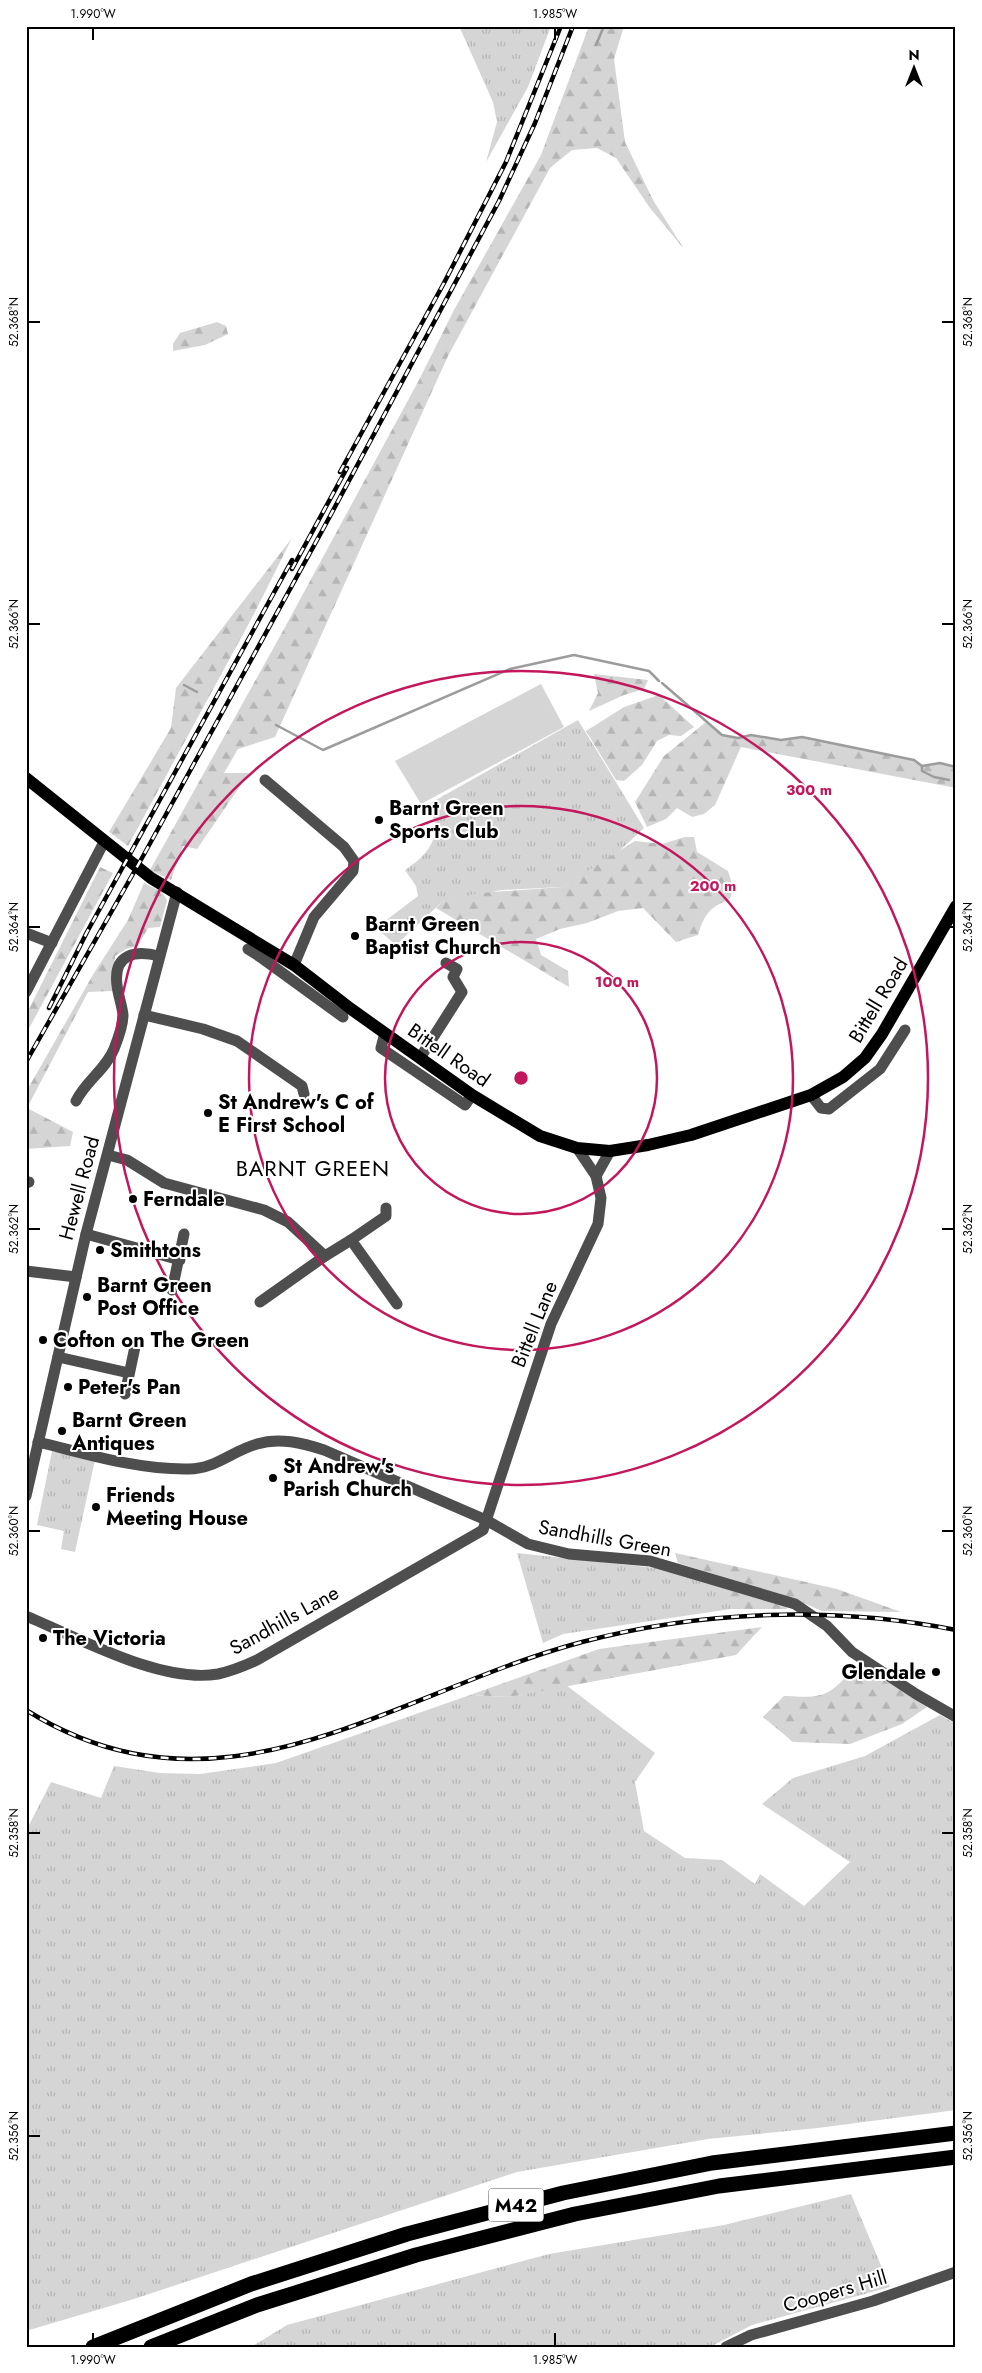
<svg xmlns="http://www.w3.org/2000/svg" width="982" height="2373" viewBox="0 0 982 2373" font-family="Jost,sans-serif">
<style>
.grass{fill:url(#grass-tufts)}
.forest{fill:url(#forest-firs)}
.pitch{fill:#d5d5d5}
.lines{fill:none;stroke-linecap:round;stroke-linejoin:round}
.stream{stroke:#9c9c9c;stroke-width:2.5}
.minor{stroke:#4e4e4e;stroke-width:11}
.major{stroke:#000;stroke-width:12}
.highway{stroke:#000;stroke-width:15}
.rail-casing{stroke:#000;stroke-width:4.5}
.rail{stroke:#fff;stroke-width:2.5;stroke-dasharray:8;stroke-linecap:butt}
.ticks{fill:none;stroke:#000;stroke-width:2}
.ring{fill:none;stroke:#c2185b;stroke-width:2.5}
.poi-dot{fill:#000;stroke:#fff;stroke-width:2}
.labels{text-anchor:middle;stroke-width:4;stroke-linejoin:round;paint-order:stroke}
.shield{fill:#fff;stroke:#4c4c4c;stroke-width:1}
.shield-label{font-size:19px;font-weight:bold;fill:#000}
.poi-label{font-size:20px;font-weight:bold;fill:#000;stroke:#fff;text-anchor:start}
.street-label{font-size:20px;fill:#000;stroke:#fff}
.quarter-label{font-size:22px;letter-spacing:1px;fill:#000;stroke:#fff}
.centre{fill:#c2185b;stroke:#fff;stroke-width:2.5}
.ring-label{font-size:15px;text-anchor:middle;font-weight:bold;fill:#c2185b;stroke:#fff;stroke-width:4;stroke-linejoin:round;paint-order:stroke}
.neatline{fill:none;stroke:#000;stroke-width:2}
.ticks-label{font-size:12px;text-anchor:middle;fill:#000}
</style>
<defs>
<pattern id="grass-tufts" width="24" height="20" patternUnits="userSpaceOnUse" patternTransform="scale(1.25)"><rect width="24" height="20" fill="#d5d5d5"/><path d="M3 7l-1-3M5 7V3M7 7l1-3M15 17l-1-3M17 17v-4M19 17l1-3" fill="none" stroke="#b5b5b5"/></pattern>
<pattern id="forest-firs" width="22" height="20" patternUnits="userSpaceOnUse" patternTransform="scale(1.25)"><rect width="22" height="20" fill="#d5d5d5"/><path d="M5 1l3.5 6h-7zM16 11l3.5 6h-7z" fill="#b5b5b5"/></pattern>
</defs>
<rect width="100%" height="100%" fill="#fff"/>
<g class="grass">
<polygon points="459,26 551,26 528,87 486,162 497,122 493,102"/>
<path d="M578,720L644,828L612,858L562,887L502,890L442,902L396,945L376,928L418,896L416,886L405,870C429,854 446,833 427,805Z"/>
<polygon points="52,1451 95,1460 75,1552 61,1549 64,1531 37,1525"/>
<polygon points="517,1553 656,1568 719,1585 731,1596 731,1609 563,1634 543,1643"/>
<polygon points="566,1685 655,1753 635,1782 644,1831 685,1858 722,1860 755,1884 760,1874 804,1906 850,1862 762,1804 793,1778 865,1756 940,1715 956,1724 956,2110 818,2128 708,2139 517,2172 134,2299 26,2331 26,1831 51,1782 101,1798 114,1766 160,1773 200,1774 276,1763 470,1695 509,1697"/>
<polygon points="851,2194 890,2287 752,2325 710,2347 251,2347 287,2325 549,2254 724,2225"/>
</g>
<g class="forest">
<polygon points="589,26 624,26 614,59 625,142 653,200 684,249 650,208 616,158 597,148 572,150 550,168 448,356 275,737 238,749 224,773 249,773 197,849 183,846 171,880 150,870 284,629 419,380 454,310 541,155"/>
<polygon points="217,322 226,326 228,334 205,345 173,351 173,344 180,333"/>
<polygon points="292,538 254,614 128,846 109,832 171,728 176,688"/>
<polygon points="594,674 648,680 644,689 624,695 589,711 598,693"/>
<polygon points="659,695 694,727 681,736 669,735 657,741 642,765 624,781 616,780 586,731 624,707"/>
<polygon points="706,722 722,735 738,738 751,735 781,740 802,737 914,760 922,766 940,763 956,767 956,788 741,747 715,805 704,814 692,817 677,808 666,819 647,827 635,802 664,756"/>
<path d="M685,837H694L697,852L728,871L733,887L730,899C709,908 705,913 698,935L676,942L643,908L618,911L587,923L560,929L536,939L541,955L568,971L569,987L436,908L442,902L479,893L562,887L635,841L662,844Z"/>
<polygon points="100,867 113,873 26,1034 26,1015"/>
<polygon points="144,883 162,892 167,900 160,927 148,928 138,946 126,949 115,956 113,991 88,992 27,1108 73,1132 70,1146 26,1149 26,1092 94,973 128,920"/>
<polygon points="675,1553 837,1589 901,1612 822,1611 801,1602 678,1563"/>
<polygon points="719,1585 787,1605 787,1609 731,1609 730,1597 720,1592"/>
<polygon points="762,1627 736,1655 509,1697 470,1695 599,1649"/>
<path d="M858,1664L927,1707L902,1724L850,1744L793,1742L763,1717L784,1696C828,1699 829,1695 858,1664Z"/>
</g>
<polygon class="pitch" points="541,684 564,727 421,804 395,761"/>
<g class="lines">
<g class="stream">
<polyline points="596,45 604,26"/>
<polyline points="662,683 722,735 738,738 751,735 781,740 802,737 914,760 922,766 940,763 956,767"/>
<polyline points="184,685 197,692"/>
<polyline points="276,725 323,750 510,669 574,655 649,671 659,681"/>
<polyline points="922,766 922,771 934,777 949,780"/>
</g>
<g class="minor">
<polyline points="265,780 344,847 354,861 353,871 314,917 294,965"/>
<polyline points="26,933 52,943"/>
<polyline points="248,949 259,956 263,950"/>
<polyline points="259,956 343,1017"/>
<polyline points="26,992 104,842"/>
<polyline points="144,1015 203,1029 237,1041 302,1086 304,1094"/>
<polyline points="385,1033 381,1048 465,1105 472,1095"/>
<polyline points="420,1058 462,992 453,977 457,969 446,963"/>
<polyline points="811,1095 821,1108 829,1109 880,1069 905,1030"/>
<path d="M76,1101C85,1082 106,1069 114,1049C118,1039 123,1025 123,1015C122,1005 118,995 117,985C113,954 135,950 159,956"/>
<polyline points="108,1155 127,1160 164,1183 264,1210 288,1222 325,1256 351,1240 397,1304"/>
<polyline points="596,1176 610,1151"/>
<polyline points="26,1183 29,1182"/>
<polyline points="86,1234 180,1260"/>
<polyline points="351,1240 386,1216 386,1208"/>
<polyline points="26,1271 76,1277"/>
<polyline points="172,1290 184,1234"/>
<polyline points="260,1302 325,1256"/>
<polyline points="58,1357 129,1373"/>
<polyline points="125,1394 136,1342"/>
<path d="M38,1442C87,1454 138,1470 189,1469C215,1469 232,1451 257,1444C279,1437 303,1443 324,1450L486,1520L528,1544L569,1554L650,1561L795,1604L827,1626L852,1652L916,1694L956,1717"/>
<polyline points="26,1496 86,1234 177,892"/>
<path d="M26,1616C79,1638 161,1684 218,1674C232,1671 244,1666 257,1660L483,1530L551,1324L598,1224L601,1198L596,1176L577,1148"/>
<polyline points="726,2347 751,2335 873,2301 956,2272"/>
</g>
<polyline class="major" points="26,778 151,878 294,965 351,1009 472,1095 540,1136 577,1148 610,1151 648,1145 691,1135 811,1095 843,1077 865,1058 882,1034 956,906"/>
<g class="highway">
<polyline points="93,2347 251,2284 407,2234 563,2193 712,2163 956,2133"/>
<polyline points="151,2347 257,2305 416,2255 575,2214 719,2186 956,2157"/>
</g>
<g class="rail-casing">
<g id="rail">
<polyline points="340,472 444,283 506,162 561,26"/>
<polyline points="292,569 347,468"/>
<polyline points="49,1008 87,932 292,560"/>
<polyline points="26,1062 142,858 322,531 499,201 535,123 573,26"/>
<path d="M26,1710C223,1833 393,1692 582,1642C702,1610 834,1606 956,1630"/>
</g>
</g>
<use href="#rail" class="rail"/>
</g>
<path class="ticks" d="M93,28V40M555,28V40M28,322H40M942,322H954M28,624H40M942,624H954M28,927H40M942,927H954M28,1229H40M942,1229H954M28,1531H40M942,1531H954M28,1833H40M942,1833H954M28,2136H40M942,2136H954M93,2333V2346M555,2333V2346"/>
<g class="ring">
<circle cx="521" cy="1078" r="136"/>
<circle cx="521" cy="1078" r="272"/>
<circle cx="521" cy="1078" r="407"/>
</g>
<g class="poi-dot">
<circle cx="379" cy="820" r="5"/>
<circle cx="355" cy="936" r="5"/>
<circle cx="208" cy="1113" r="5"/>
<circle cx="133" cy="1199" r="5"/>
<circle cx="100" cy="1250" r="5"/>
<circle cx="87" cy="1297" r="5"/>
<circle cx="43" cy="1340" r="5"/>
<circle cx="68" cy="1387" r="5"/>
<circle cx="62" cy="1431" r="5"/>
<circle cx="273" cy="1478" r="5"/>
<circle cx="96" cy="1507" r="5"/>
<circle cx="43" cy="1638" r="5"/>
<circle cx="936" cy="1672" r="5"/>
</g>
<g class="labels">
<rect class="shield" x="488.5" y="2188.5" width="55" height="33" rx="4"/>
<g class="shield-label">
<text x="516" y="2212">M42</text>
</g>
<g class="poi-label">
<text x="389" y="815">Barnt Green<tspan x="389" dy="23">Sports Club</tspan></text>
<text x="365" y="931">Barnt Green<tspan x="365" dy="23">Baptist Church</tspan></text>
<text x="218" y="1109">St Andrew's C of<tspan x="218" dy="23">E First School</tspan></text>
<text x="143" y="1206">Ferndale</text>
<text x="110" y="1257">Smithtons</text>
<text x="97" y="1292">Barnt Green<tspan x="97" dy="23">Post Office</tspan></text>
<text x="53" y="1347">Cofton on The Green</text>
<text x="78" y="1394">Peter's Pan</text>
<text x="72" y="1427">Barnt Green<tspan x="72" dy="23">Antiques</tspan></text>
<text x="283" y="1473">St Andrew's<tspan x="283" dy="23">Parish Church</tspan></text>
<text x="106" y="1502">Friends<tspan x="106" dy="23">Meeting House</tspan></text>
<text x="53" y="1645">The Victoria</text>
<text x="926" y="1679" text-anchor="end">Glendale</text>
</g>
<g class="street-label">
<text transform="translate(878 1000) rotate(-59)" y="7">Bittell Road</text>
<text transform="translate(449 1055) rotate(35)" y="7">Bittell Road</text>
<text transform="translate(79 1188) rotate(-75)" y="7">Hewell Road</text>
<text transform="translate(534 1324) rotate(-68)" y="7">Bittell Lane</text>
<text transform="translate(605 1538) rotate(10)" y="7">Sandhills Green</text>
<text transform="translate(284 1620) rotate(-29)" y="7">Sandhills Lane</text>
<text transform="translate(835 2291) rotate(-16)" y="7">Coopers Hill</text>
</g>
<g class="quarter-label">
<text x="313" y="1176">BARNT GREEN</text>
</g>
</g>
<circle cx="521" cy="1078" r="8" class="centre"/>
<g class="ring-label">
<text x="809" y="795">300 m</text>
<text x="713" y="891">200 m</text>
<text x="617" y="987">100 m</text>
</g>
<rect width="982" height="2373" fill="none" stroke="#ffffff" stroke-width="55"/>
<g transform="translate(914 68)" stroke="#ffffff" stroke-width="4" paint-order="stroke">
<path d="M0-4L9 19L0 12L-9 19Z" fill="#000000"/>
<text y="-8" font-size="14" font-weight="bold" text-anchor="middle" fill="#000000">N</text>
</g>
<rect x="28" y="28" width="926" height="2318" class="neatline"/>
<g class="ticks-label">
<text x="93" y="18">1.990°W</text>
<text x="555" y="18">1.985°W</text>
<text transform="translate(14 322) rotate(-90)" y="4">52.368°N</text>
<text transform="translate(968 322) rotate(-90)" y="4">52.368°N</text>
<text transform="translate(14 624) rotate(-90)" y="4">52.366°N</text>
<text transform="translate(968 624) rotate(-90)" y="4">52.366°N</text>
<text transform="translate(14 927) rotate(-90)" y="4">52.364°N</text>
<text transform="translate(968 927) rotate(-90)" y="4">52.364°N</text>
<text transform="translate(14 1229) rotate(-90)" y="4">52.362°N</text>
<text transform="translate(968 1229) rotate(-90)" y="4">52.362°N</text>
<text transform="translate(14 1531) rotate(-90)" y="4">52.360°N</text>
<text transform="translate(968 1531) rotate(-90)" y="4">52.360°N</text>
<text transform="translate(14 1833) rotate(-90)" y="4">52.358°N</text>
<text transform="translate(968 1833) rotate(-90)" y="4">52.358°N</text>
<text transform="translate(14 2136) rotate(-90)" y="4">52.356°N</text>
<text transform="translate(968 2136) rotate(-90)" y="4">52.356°N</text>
<text x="93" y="2364">1.990°W</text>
<text x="555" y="2364">1.985°W</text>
</g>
</svg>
